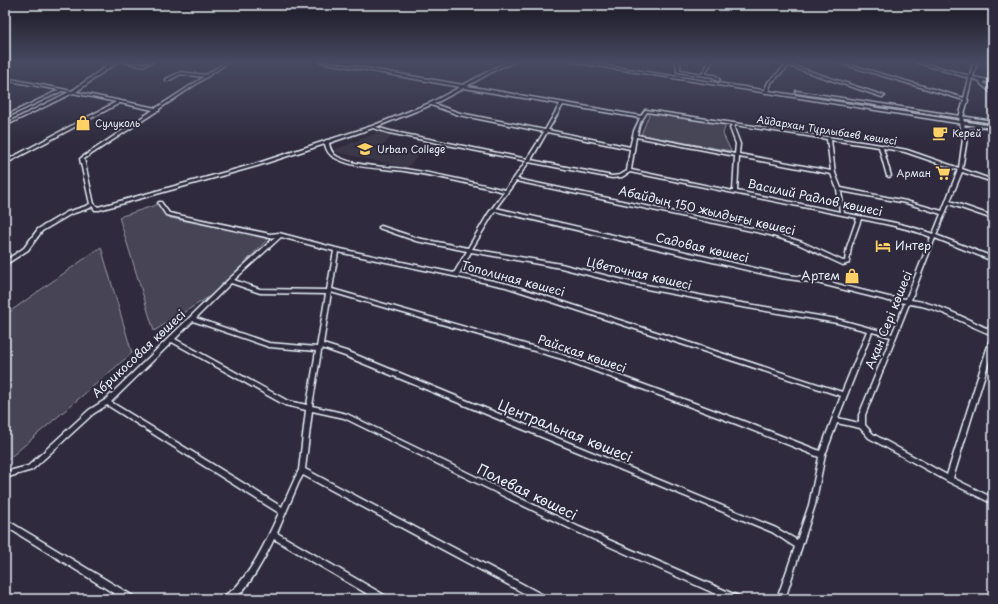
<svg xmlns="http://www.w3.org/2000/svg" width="998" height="604" viewBox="0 0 998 604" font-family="'Playpen Sans',sans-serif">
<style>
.built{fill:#3b3749}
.green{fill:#464455;stroke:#979aa6}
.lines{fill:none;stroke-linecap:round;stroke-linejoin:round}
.minor-casing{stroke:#e8f1f8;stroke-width:3}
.major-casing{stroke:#e8f1f8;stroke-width:3}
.minor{fill:#2f2a3d;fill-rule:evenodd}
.major{fill:#2f2a3d;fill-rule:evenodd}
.labels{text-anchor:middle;stroke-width:4;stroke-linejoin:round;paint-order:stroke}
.far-poi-label{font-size:10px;fill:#e8f1f8;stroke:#2f2a3d;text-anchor:start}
.far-street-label{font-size:10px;fill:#e8f1f8;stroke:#2f2a3d}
.street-label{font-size:12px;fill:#e8f1f8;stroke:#2f2a3d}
.poi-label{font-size:12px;fill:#e8f1f8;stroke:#2f2a3d;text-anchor:start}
.near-street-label{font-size:14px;fill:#e8f1f8;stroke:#2f2a3d}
</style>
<rect width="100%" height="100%" fill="#2f2a3d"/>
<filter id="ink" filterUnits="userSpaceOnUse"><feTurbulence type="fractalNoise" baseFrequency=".025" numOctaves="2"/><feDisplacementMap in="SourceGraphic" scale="8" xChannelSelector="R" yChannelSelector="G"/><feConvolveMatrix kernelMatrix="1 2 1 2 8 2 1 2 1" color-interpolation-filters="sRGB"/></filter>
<g filter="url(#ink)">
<polygon class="built" points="377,133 392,135 383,146 419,155 407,168 331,151"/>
<g class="green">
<polygon points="650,112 726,124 723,134 731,151 641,135"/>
<polygon points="159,204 170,218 270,237 215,293 154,331 119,217"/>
<polygon points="101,247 132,353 5,462 5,315"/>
</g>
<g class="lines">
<g class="minor-casing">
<g id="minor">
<path d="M107,62H110L109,66L114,62H118L106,70L76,92L156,108L204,77L181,74L168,81H166V79L181,72L206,75L226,62H229L159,109V111H157L84,159L94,204L98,207L255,164L325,141L326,140H328L372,126L430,103L460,87L321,62H329L463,85L506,62H510L467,86L641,116L645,110H646L881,145L907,150L959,168L963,139L959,117L964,100L836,62H841L964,98L969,78L915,62H920L970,76L973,62H977L973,77L993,81V83L984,81V83L993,91V94L981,84L980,81L972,78L967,99L968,100L963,117L967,139L962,169L993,180V182L962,172L950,201L993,216V219L949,204L936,235L993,257V261L935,238L911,300C938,303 968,320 993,331V335C965,325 939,307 909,304L865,415V425L873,434L947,475L990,339L991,338L993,337V348L953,478L993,498V504L947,481L869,438L860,428L837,423L825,455L815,505L785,599H777L795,547L772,532L345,356L322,348L323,349L321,351L312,406L347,414L579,527L738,596L739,599H727L575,531L344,418L312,411L305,469L545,596L546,599H535L303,475L299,482L277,533L386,596L387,599H376L274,539C268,552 246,595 232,599C229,600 225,599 222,599C225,594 230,592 234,589C238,585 241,581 244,577C259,558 269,534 279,513L107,405L93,414L32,470L5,478V472L28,466L89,410L105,400L228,280L275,237L270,238L166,215L158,203L159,202H161L169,213L270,234L279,233L336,248L454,273L467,251L416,241L379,228V227L381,226L417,238L468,248L488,214L504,192C471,184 438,176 404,171C381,168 356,169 335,158C329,155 326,150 325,144L257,166L99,210H95L92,206L90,208L71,214L42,231L28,250L5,265V261L24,248L38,229L67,212L86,206L90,204L80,159L81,158L153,110L120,103L5,164V161L116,102L73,93L5,126V124L69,92L62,91L5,118V116L59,90L5,80V78L72,91L104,68ZM464,88L560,104L545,130L460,113L434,104ZM431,105L459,115L544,132L527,159L390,131L376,127ZM563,105L640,118L634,131L630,147L548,130ZM647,112L732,125L730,128L736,144L735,154L637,135L640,123ZM735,125L827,139L831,171L739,154L740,144L734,128ZM373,128L389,133L526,161L514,178H513L512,180L505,190C472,182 439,174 405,169C383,166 359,167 338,157C332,154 330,149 329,143ZM547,132L630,149L627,171L620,175L612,176L531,160ZM636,137L735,156L733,191L631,170ZM831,140L879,147L887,176L889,177L891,176L883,148L905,152L958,170L942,211L906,201L841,188L835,173ZM739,157L831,174L837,189L840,212L737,191ZM529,162L612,178L622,177L630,172L857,218L847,247L845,261H843L802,242L770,232L517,179ZM516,181L770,235L798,244L843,265L849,263V262L851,247L861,219C885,224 909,228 931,237L906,299L889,297L817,279L781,274L496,208ZM841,191L906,203L941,214L933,234C904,223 874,219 844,213ZM495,211L781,278L817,283L889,301L905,303L892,334L837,319L730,301L631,282L561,264L472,249ZM281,237L334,251L327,290L260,289L234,280ZM338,252L506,287L841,396L820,451L743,421L563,355L332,289ZM471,252L561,268L631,286L730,305L837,323L867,331L842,392L508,284L459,274ZM231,283L260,293L326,294L317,347L269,343L196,318ZM331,292L562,359L739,425L819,457L809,505L797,540L776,528L349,352L323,344ZM193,321L269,347L316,351L307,405L288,401L175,339ZM872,332L891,337L859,415V423L838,418ZM172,342L285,405L306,410L299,470L295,478L282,507L111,402Z"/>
<path d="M123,62C128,62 134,64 140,64C144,64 149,62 153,62L141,66Z"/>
<polygon points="676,62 680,62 680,70 702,74 709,62 712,62 705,74 715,75 720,80 717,81 713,77 677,72"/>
<polygon points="778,62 783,62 788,64 790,62 793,62 791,65 885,96 882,97 789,66 771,83 768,92 765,93 764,92 768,82 786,65"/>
<polygon points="5,519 133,596 134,599 123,599 5,526"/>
</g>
</g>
<g class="major-casing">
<g id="major">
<polygon points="509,62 515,62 505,66 503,65"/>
<polygon points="572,62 583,62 993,126 993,128 978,126 979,128 968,129 964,132 962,131 965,127 976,126"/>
<polygon points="796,91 993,121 993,123 797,93 796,93"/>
</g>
</g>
<use href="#minor" class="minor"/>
<use href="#major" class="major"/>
</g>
</g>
<linearGradient id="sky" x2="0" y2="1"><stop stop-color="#1a1722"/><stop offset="0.42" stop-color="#474a62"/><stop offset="1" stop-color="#474a62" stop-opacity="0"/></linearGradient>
<rect width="998" height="147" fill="url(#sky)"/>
<defs>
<g id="shop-bare" transform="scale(1.2)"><path d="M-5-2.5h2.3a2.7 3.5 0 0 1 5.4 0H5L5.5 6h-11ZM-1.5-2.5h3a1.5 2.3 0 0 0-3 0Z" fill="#ffd166" stroke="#2f2a3d" stroke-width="2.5" paint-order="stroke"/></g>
<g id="cafe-bare" transform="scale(1.2)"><path d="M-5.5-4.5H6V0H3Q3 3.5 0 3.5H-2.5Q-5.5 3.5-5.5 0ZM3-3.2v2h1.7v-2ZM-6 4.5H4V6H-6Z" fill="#ffd166" stroke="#2f2a3d" stroke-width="2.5" paint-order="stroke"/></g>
<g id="university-bare" transform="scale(1.2)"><path d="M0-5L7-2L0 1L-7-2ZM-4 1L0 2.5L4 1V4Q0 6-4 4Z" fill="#ffd166" stroke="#2f2a3d" stroke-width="2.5" paint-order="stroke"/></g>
<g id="supermarket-bare" transform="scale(1.2)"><path d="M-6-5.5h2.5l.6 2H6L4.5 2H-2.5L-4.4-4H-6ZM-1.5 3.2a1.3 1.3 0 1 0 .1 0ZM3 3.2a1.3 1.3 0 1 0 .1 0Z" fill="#ffd166" stroke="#2f2a3d" stroke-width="2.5" paint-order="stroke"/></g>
<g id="hotel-bare" transform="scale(1.2)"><path d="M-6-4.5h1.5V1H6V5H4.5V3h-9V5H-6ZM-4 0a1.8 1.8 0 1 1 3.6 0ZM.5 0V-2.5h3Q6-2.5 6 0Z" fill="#ffd166" stroke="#2f2a3d" stroke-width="2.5" paint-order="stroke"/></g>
</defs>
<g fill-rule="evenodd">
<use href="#shop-bare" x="83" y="123"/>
<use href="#cafe-bare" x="940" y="133"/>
<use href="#university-bare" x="365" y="149"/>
<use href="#supermarket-bare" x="943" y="173"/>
<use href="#hotel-bare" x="883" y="246"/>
<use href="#shop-bare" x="852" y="276"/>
</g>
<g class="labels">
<g class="far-poi-label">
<text x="95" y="127">Сулуколь</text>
<text x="952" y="137">Керей</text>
<text x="377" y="153">Urban College</text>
<text x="931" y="177" text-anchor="end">Арман</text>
</g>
<g class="far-street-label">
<text transform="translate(827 130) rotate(9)" y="4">Айдархан Тұрлыбаев көшесі</text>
</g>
<g class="street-label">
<text transform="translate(815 198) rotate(12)" y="4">Василий Радлов көшесі</text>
<text transform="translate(707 211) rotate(13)" y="4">Абайдың 150 жылдығы көшесі</text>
<text transform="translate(702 248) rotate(13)" y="4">Садовая көшесі</text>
<text transform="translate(639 274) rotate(13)" y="4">Цветочная көшесі</text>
<text transform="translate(513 279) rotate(15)" y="4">Тополиная көшесі</text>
<text transform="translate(889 320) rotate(-68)" y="4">Ақан Сері көшесі</text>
<text transform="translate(139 354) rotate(-43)" y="4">Абрикосовая көшесі</text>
<text transform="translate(582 354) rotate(19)" y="4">Райская көшесі</text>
</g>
<g class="poi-label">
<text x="895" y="250">Интер</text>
<text x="840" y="280" text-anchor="end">Артем</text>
</g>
<g class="near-street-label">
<text transform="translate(565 431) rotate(22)" y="5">Центральная көшесі</text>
<text transform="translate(527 492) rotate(26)" y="5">Полевая көшесі</text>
</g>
</g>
<rect width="998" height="604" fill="none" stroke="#2f2a3d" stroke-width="20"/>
<rect x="10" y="10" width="978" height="584" fill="none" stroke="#e8f1f8" stroke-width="1.5" filter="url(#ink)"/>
</svg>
